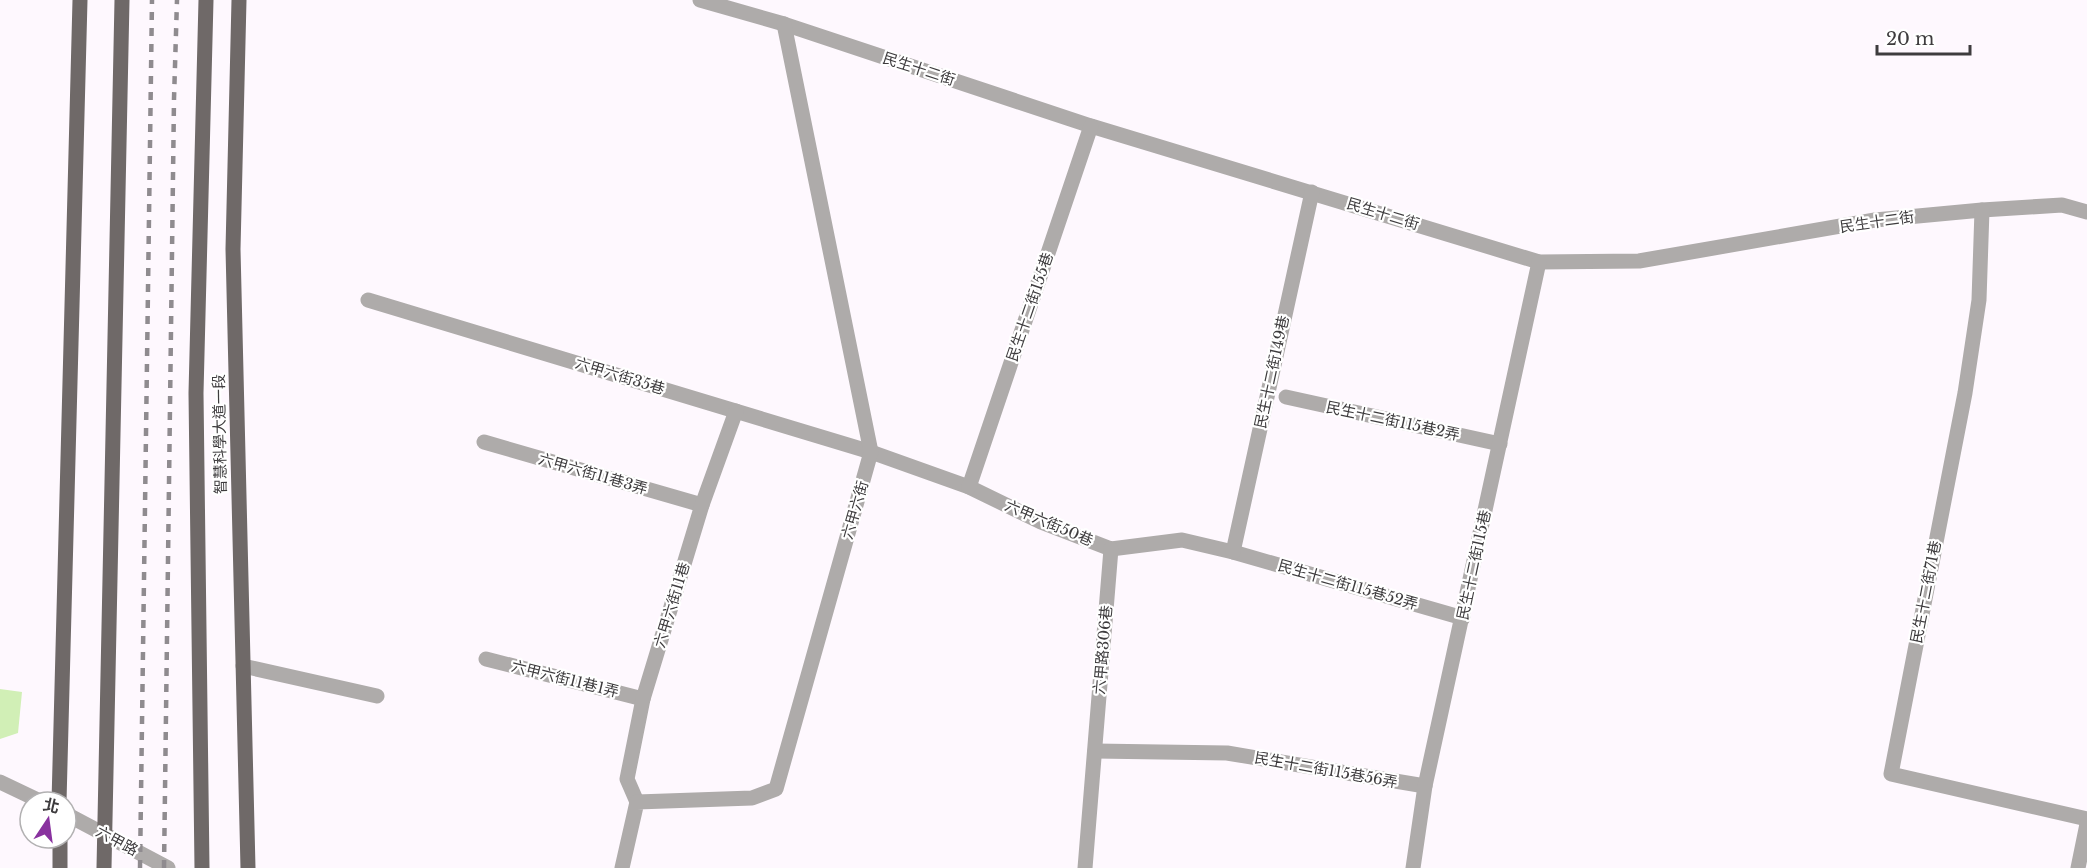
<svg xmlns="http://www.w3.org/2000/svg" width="2087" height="868" viewBox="0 0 2087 868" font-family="'Libre Baskerville','Noto Sans TC',serif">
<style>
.green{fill:#d1efb6}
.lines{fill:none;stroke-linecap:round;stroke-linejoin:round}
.service{stroke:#aeabaa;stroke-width:15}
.tertiary{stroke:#aeabaa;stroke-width:15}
.primary{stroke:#6f6968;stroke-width:15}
.rail{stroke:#8f8b8f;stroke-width:4.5;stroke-dasharray:8 8;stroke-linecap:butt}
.labels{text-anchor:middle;stroke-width:4.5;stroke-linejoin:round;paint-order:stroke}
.street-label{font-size:15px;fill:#3e3c3e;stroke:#fff}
</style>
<rect width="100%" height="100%" fill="#fef8fe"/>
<polygon class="green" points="0,689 22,692 18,733 0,739"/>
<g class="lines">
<g class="service">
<polyline points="700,0 784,24 1091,126 1539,262 1639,261 1875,220 1982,210 2062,205 2087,212"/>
<polyline points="1982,210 1979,300 1965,393 1891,774 2087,819"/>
<polyline points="368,300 871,452 969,487 1041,522 1111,549 1182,540 1233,552 1463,618"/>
<polyline points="1286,397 1500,444"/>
<polyline points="484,442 702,505"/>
<polyline points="969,487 1091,126"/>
<polyline points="1233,552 1312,192"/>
<polyline points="486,659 643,699"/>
<polyline points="243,666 377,696"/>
<polyline points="1095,751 1227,753 1425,786"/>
<polyline points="637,802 627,779 643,699 702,505 736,411"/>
<polyline points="622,868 637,802 752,798 776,789 871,452 784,24"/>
<polyline points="1085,868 1111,549"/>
<polyline points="1413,868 1425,786 1539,262"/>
<polyline points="2078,868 2087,824"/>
</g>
<g class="tertiary">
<polyline points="0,782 42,802"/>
<polyline points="66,814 168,868"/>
</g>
<g class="primary">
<polyline points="239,0 233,249 248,868"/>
<polyline points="59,802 80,0"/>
<polyline points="60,838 60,868"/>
<polyline points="104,868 122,0"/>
<polyline points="202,868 196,393 206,0"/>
</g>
<g class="rail">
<polyline points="140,868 152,0"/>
<polyline points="164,868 174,99 177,0"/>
</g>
</g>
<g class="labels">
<g class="street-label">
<text transform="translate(919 69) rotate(18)" y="5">民生十二街</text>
<text transform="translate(1383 214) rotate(17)" y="5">民生十二街</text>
<text transform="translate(1877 222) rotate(-8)" y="5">民生十二街</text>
<text transform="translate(1030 307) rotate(-71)" y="5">民生十二街155巷</text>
<text transform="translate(1272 372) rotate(-78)" y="5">民生十二街149巷</text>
<text transform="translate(620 376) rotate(17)" y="5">六甲六街35巷</text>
<text transform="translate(1393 421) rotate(12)" y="5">民生十二街115巷2弄</text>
<text transform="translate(220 434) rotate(-91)" y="5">智慧科學大道一段</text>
<text transform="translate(593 474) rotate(16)" y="5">六甲六街11巷3弄</text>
<text transform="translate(855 510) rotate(-74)" y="5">六甲六街</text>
<text transform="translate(1049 523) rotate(23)" y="5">六甲六街50巷</text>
<text transform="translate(1474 565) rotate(-78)" y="5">民生十二街115巷</text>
<text transform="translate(1348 585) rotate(16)" y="5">民生十二街115巷52弄</text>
<text transform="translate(1926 592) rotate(-79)" y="5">民生十二街71巷</text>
<text transform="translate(672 605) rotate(-73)" y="5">六甲六街11巷</text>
<text transform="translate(1103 650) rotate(-85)" y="5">六甲路306巷</text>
<text transform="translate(565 679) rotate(14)" y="5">六甲六街11巷1弄</text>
<text transform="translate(1326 770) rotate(10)" y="5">民生十二街115巷56弄</text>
<text transform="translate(117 841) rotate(28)" y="5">六甲路</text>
</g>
</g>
<g transform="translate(48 820) rotate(13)"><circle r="28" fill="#ffffff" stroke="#b2b1b2" stroke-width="1.5"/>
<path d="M0-4.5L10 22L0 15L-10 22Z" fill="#89329f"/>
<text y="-9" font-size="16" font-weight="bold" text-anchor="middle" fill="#3e3c3e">北</text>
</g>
<path d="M1877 45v9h93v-9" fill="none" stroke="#3e3c3e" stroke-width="3"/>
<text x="1886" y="45" font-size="18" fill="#3e3c3e" stroke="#ffffff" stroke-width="4.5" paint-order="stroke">20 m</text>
</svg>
